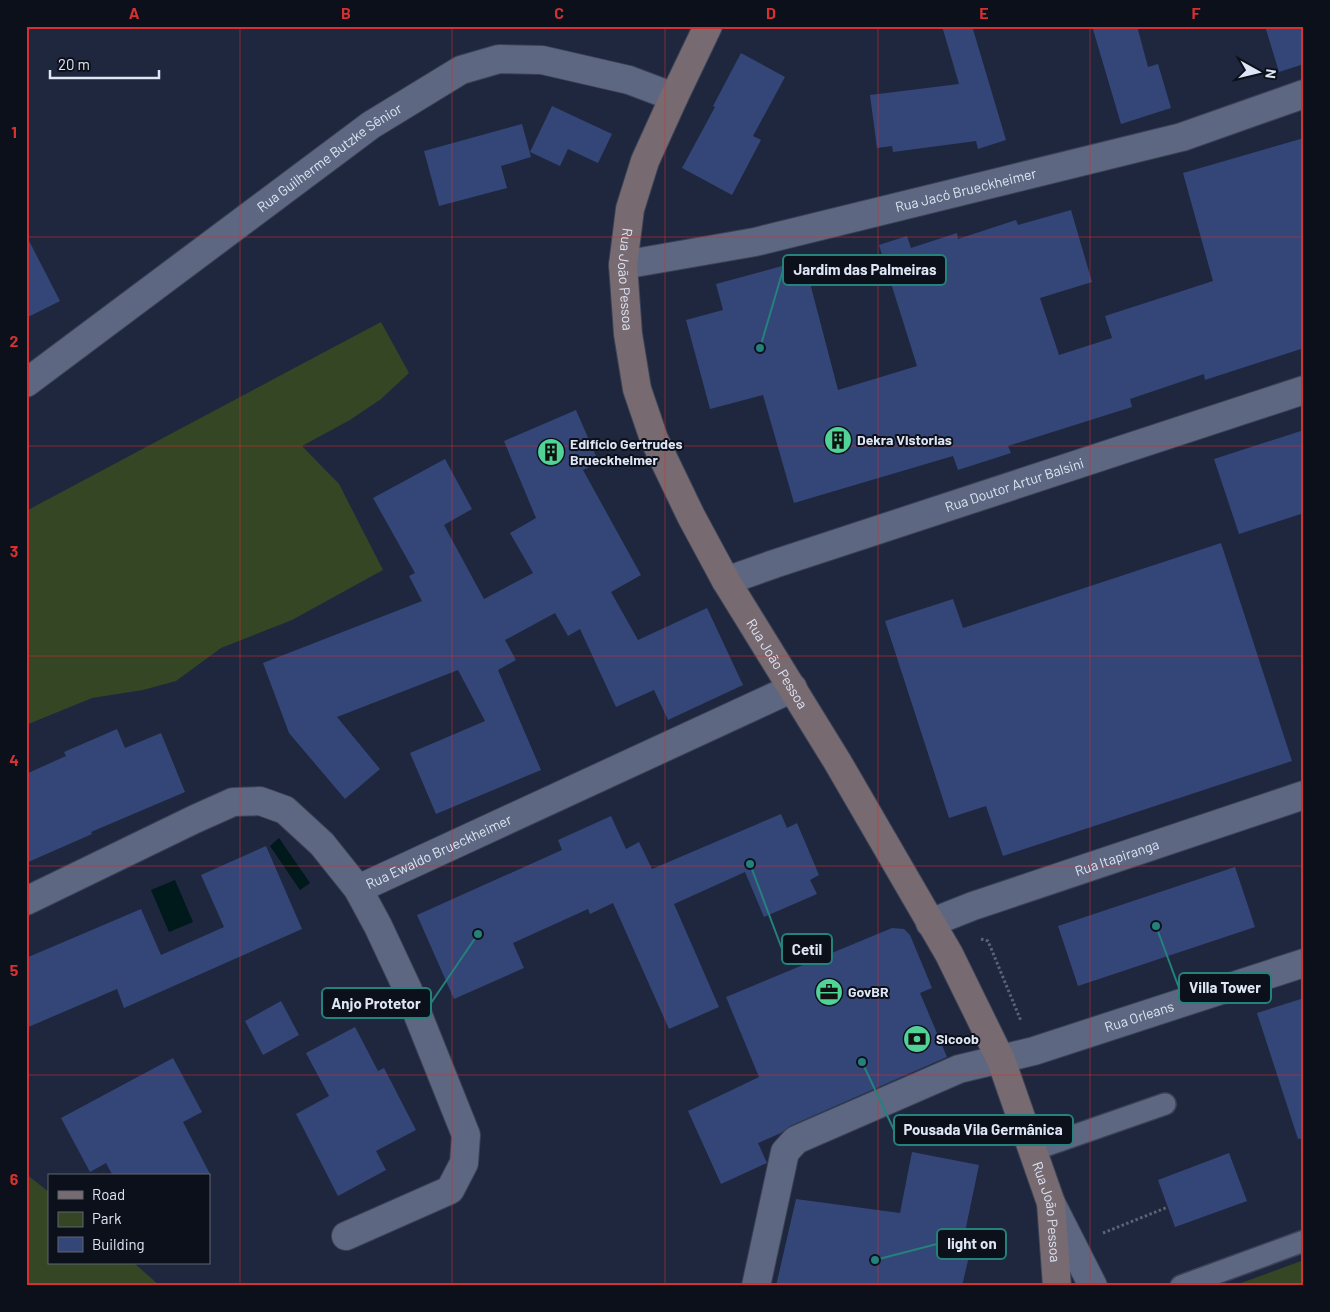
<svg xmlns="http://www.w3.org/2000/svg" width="1330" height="1312" viewBox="0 0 1330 1312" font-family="Barlow,sans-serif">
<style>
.green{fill:#354625}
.water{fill:#00191a}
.building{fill:#344678}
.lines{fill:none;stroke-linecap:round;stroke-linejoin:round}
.service-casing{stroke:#3b4256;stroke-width:24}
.minor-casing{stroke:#3b4256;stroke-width:30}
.tertiary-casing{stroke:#3b4256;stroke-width:30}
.secondary-casing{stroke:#3b4256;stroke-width:30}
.path{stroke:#5b6377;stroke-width:3;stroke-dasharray:2.5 2.5;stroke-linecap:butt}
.service{stroke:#5d6781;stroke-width:21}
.minor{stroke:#5d6781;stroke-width:28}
.tertiary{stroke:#5d6781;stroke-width:28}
.secondary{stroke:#776a71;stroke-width:28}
.grid{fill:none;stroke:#d63132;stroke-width:1;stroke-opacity:0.55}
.labels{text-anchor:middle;stroke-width:4;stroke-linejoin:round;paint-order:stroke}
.street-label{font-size:14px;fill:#dee5f4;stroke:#0c101a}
.poi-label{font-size:14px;font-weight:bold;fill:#dee5f4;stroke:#0c101a;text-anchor:start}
.leader{fill:none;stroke:#24817b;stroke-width:2}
.callout-dot{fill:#24817b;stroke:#0c101a;stroke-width:2}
.callout{fill:#0c101a;stroke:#24817b;stroke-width:2}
.callout-label{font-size:15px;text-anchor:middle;font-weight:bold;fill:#dee5f4}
.neatline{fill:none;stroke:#d63132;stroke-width:2}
.grid-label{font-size:16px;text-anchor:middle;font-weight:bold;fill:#d63132}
</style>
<rect width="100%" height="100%" fill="#1e273d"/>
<g class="green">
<polygon points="381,322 409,373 381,399 350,420 302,446 339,484 383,570 292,620 221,648 176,681 143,690 92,698 26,725 26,511"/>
<polygon points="26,1174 49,1192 49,1263 134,1263 160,1286 26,1286"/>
<polygon points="1304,1260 1304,1286 1233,1286"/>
</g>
<g class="water">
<polygon points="279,838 310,883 300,890 270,846"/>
<polygon points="175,880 193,922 169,932 151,890"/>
</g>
<g class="building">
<polygon points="942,26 972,26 1006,140 978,149 976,141 893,152 892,146 877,148 870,95 959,84"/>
<polygon points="1092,26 1137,26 1148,67 1158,64 1171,108 1121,124"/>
<polygon points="1265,26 1304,26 1304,64 1279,72"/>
<polygon points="741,53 785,77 753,136 761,140 732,195 682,168 715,107 713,106"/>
<polygon points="552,106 612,134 598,163 568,149 560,166 530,152"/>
<polygon points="522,124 531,157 501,166 507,188 439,206 424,151"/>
<polygon points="1304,138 1304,348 1205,380 1204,374 1130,399 1132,407 1008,446 1011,453 958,470 953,456 794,503 763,395 710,409 686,320 723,310 716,284 804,260 838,390 917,366 879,245 907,236 911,248 957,233 958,239 1016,220 1018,225 1071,210 1092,282 1040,298 1059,355 1112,338 1105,316 1213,281 1183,173"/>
<polygon points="26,235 60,301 26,318"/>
<polygon points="576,410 599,463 583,470 641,575 611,592 638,640 707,608 743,685 668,720 654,690 616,707 580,629 568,636 555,613 505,640 516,660 498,670 541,770 436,814 410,753 485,721 458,670 337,717 380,769 345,799 289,733 263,663 422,601 409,576 415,573 373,498 445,459 472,509 444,525 484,599 533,573 510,533 536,518 504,441"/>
<polygon points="1304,430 1304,513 1239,534 1214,459"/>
<polygon points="1221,543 1292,761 1003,856 986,806 949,818 885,621 953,599 963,628"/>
<polygon points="117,729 125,748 161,733 185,792 91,832 92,834 26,863 26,774 66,756 64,752"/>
<polygon points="781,814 787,828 797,823 819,875 810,880 817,894 764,917 745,872 674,904 719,1007 669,1029 613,903 590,914 588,909 513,943 524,968 454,999 417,915 562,850 558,840 611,816 626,849 639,842 652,869"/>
<polygon points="266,846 302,929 124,1008 117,989 26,1028 26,958 141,909 161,955 224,927 201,875"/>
<polygon points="1235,867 1255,927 1078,986 1058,926"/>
<polygon points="892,928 904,929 910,935 932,988 920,993 947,1057 790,1126 781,1133 758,1143 767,1163 721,1184 688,1111 759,1077 726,997"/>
<polygon points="1304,998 1304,1138 1298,1139 1257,1013"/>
<polygon points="281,1001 299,1035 263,1055 245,1021"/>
<polygon points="355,1027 378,1071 384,1068 416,1130 376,1151 386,1170 338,1196 296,1114 329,1096 306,1053"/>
<polygon points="173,1058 202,1112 183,1122 211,1176 113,1176 106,1163 90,1172 61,1118"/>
<polygon points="912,1152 979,1165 965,1232 974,1235 962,1286 776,1286 796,1199 900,1213"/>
<polygon points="1229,1153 1247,1201 1175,1227 1158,1180"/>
</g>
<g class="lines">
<g class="service-casing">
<g id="service">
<polyline points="1033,1150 1165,1104"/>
<polyline points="1181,1286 1304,1241"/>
</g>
</g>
<g class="minor-casing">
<g id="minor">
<path id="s1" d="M623,265L755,242L1182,137L1304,94"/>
<path id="s2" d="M26,383L371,125L461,70L499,59L542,60L629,80L674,97"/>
<path id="s3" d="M726,581L774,564L1304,390"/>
<path id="s4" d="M358,889L793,688"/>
<polyline points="26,901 195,819 233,802 260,801 285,810 322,844 358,889 378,926 408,990 466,1135 464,1163 450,1190 346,1236"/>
<path id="s5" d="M756,1286L785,1152L796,1140L959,1069L1034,1051L1304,963"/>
</g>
</g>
<g class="tertiary-casing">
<g id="tertiary">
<path id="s6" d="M930,923L973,906L1304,795"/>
<polyline points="1051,1203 1093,1286"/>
</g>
</g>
<g class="secondary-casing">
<g id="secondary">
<path id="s7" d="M708,26L674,97L645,161L630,209L623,265L628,334L637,389L654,439L691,516L726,581L837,761L949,954L1001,1060L1051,1203L1057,1286"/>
</g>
</g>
<g class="path">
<polyline points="981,939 988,941 1021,1021"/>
<polyline points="1103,1233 1168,1207"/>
</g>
<use href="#service" class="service"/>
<use href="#minor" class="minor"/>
<use href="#tertiary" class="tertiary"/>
<use href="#secondary" class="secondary"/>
</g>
<path class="grid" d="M240,26V1286M452,26V1286M665,26V1286M878,26V1286M1090,26V1286M26,237H1304M26,446H1304M26,656H1304M26,866H1304M26,1075H1304"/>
<defs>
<g id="building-disc" transform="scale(1.4375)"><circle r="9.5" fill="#51d398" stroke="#0c101a"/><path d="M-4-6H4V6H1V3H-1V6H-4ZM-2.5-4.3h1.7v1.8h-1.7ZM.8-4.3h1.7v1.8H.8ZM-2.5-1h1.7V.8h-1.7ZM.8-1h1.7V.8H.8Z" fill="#111"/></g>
<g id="office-disc" transform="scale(1.4375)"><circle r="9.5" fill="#51d398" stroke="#0c101a"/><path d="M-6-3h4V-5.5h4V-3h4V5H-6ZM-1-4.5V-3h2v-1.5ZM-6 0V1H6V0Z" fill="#111"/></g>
<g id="bank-disc" transform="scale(1.4375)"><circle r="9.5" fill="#51d398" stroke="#0c101a"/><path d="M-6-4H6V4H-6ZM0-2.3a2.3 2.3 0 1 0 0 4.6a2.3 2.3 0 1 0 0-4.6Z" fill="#111"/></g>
</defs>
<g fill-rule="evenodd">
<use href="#building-disc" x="838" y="440"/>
<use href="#building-disc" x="551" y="452"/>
<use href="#office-disc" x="829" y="992"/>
<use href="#bank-disc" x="917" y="1039"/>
</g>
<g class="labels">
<g class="street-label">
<text dy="5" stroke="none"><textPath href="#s2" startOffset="378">Rua Guilherme Butzke Sênior</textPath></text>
<text dy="5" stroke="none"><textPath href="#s1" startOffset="351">Rua Jacó Brueckheimer</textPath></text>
<text dy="5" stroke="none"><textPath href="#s7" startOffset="270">Rua João Pessoa</textPath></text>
<text dy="5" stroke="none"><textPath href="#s3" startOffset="304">Rua Doutor Artur Balsini</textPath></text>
<text dy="5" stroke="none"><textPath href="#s7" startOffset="690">Rua João Pessoa</textPath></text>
<text dy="5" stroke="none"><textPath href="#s4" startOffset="89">Rua Ewaldo Brueckheimer</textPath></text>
<text dy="5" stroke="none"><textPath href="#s6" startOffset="198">Rua Itapiranga</textPath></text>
<text dy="5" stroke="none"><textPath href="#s5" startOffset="519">Rua Orleans</textPath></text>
<text dy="5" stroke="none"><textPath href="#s7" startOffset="1305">Rua João Pessoa</textPath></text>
</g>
<g class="poi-label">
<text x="857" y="445">Dekra Vistorias</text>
<text x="570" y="449">Edifício Gertrudes<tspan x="570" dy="16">Brueckheimer</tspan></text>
<text x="848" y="997">GovBR</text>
<text x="936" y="1044">Sicoob</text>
</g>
</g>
<path class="leader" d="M760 348L783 270M750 864L782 949M1156 926L1179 988M478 934L431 1003M862 1062L894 1130M875 1260L937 1244"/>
<g class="callout-dot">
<circle cx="760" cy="348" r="5"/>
<circle cx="750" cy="864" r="5"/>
<circle cx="1156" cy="926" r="5"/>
<circle cx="478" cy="934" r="5"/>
<circle cx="862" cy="1062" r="5"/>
<circle cx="875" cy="1260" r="5"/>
</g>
<g class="callout">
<rect x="783" y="255" width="163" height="30" rx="5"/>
<rect x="782" y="934" width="50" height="30" rx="5"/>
<rect x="1179" y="973" width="92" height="30" rx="5"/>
<rect x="322" y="988" width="109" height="30" rx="5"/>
<rect x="894" y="1115" width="179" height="30" rx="5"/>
<rect x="937" y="1229" width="69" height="30" rx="5"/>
</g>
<g class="callout-label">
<text x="865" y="275">Jardim das Palmeiras</text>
<text x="807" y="955">Cetil</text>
<text x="1225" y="993">Villa Tower</text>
<text x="376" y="1009">Anjo Protetor</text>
<text x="983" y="1135">Pousada Vila Germânica</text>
<text x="972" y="1249">light on</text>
</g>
<rect width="1330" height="1312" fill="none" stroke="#0c101a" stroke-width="55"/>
<rect x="48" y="1174" width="162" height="90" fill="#0c101a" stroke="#606571"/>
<rect x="58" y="1191" width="25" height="8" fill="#776a71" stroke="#606571"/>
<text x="92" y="1200" font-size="15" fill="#dee5f4">Road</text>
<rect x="58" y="1212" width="25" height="15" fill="#354625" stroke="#606571"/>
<text x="92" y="1224" font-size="15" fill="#dee5f4">Park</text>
<rect x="58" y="1237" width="25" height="15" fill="#344678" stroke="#606571"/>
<text x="92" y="1250" font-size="15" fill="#dee5f4">Building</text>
<g transform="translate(1258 72) rotate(98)" stroke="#0c101a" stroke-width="4" paint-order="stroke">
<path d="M0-4L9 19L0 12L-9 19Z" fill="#dee5f4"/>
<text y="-8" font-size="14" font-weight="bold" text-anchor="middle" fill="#dee5f4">N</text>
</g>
<path d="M50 70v8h109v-8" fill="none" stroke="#dee5f4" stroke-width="2.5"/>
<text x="58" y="70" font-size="15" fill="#dee5f4" stroke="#0c101a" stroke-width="4" paint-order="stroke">20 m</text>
<rect x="28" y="28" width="1274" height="1256" class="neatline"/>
<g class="grid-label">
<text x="134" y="19">A</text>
<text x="346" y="19">B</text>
<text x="559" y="19">C</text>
<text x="771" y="19">D</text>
<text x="984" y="19">E</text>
<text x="1196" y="19">F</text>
<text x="14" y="138">1</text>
<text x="14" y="347">2</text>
<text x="14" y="557">3</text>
<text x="14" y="766">4</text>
<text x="14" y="976">5</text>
<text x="14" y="1185">6</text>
</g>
</svg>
